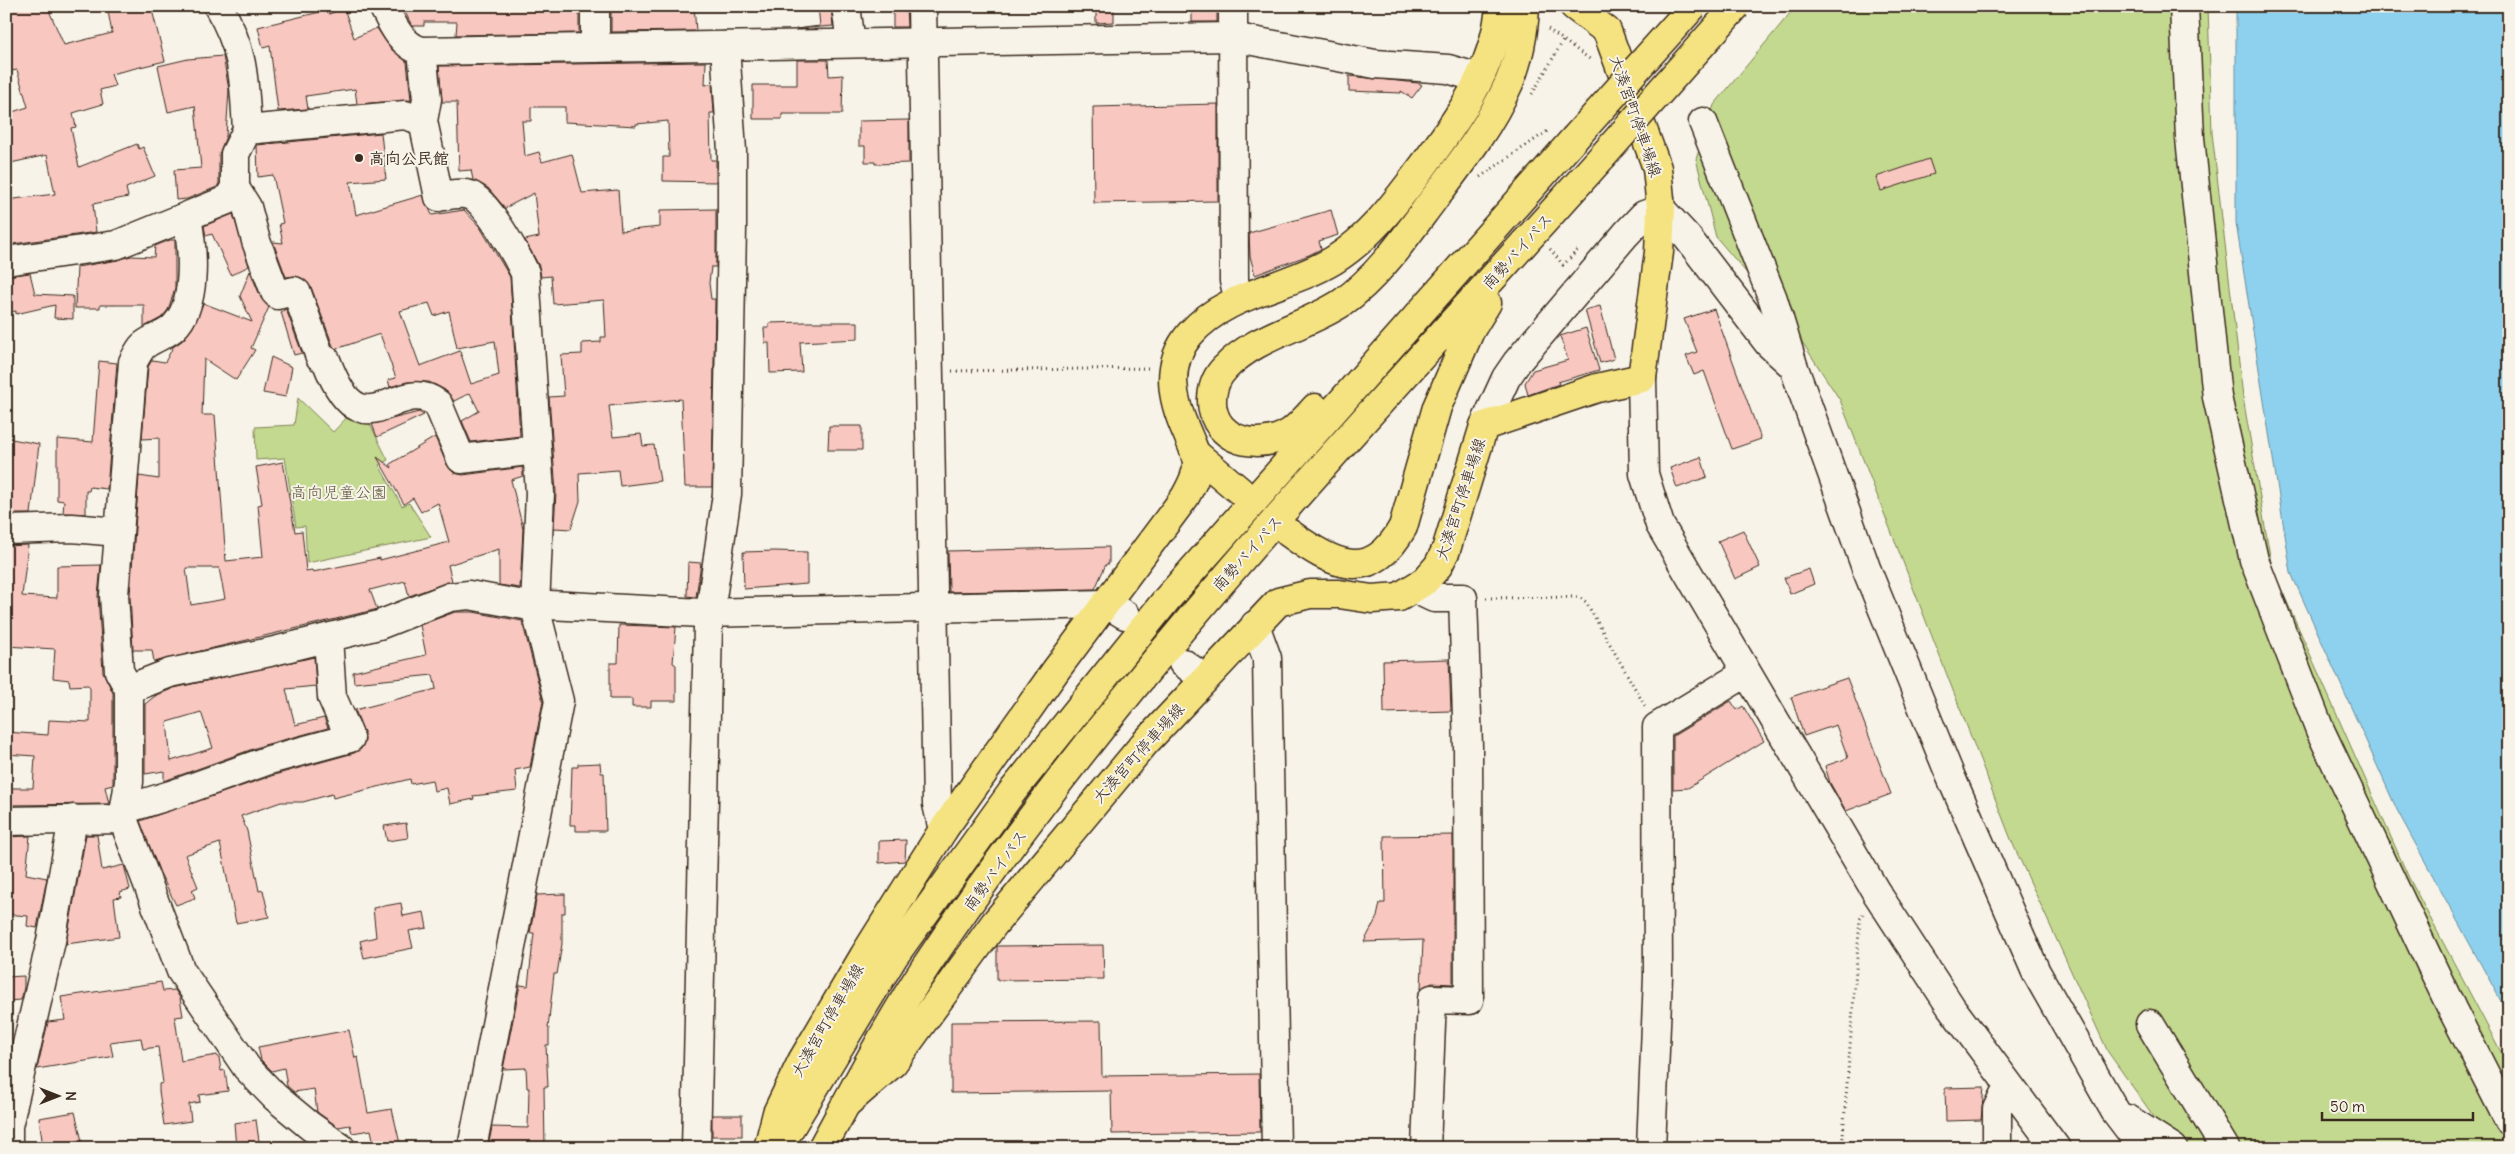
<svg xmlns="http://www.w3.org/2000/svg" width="2515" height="1154" viewBox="0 0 2515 1154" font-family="Delius,'Klee One',sans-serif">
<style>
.green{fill:#c3d98f;stroke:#7f8256}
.water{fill:#8dd1ef;stroke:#6c8e9b}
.building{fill:#f7c7c0;stroke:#3b2a1e;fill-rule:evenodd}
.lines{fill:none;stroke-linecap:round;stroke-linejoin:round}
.minor-casing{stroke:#3b2a1e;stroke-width:31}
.major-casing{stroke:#3b2a1e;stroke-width:31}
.highway-casing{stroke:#3b2a1e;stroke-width:31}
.path{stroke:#3b2a1e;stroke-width:3;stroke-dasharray:1 4;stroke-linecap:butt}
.minor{stroke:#f7f3e8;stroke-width:28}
.major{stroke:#f5e382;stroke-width:28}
.highway{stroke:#f5e382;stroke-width:28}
.highway-bridge-casing{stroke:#3b2a1e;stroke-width:31;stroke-linecap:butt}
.highway-bridge{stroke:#f5e382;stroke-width:28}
.poi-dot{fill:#3b2a1e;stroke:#f7f3e8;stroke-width:2}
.labels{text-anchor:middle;stroke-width:4;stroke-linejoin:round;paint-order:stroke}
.street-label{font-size:16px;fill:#3b2a1e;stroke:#f7f3e8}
.poi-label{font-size:16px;font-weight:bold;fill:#3b2a1e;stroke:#f7f3e8;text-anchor:start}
.park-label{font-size:16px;fill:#5d563a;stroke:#f7f3e8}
</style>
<rect width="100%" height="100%" fill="#f7f3e8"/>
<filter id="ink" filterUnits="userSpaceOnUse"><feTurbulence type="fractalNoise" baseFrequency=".02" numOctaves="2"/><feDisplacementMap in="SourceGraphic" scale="10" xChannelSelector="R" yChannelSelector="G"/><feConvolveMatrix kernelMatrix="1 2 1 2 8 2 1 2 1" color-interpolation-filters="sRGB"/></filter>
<g filter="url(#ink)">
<g class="green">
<polygon points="1796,6 2208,6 2212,133 2243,397 2272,568 2409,878 2509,1067 2509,1148 2176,1148 2108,1052 2012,842 1840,400 1791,325 1716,237 1696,159 1714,105"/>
<polygon points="298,398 333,432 352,412 367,418 388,460 379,465 402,506 409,503 431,537 307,563 305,526 296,527 285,458 256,460 255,427 294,425"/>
</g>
<polygon class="water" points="2236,6 2509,6 2509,1016 2397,810 2291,573 2236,223"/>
<g class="building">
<polygon points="29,6 47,6 64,45 112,33 107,6 151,6 165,61 111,74 115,86 100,90 103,104 73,113 76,127 71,128 79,167 137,144 139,149 143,147 155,176 126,188 128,197 93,204 96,232 6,245 6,200 55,194 47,155 6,164 6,114 28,107 17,70 6,72 6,11"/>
<polygon points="402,6 579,6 579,33 456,35 457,22 424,22 424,26 412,26"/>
<polygon points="611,6 694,6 696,31 611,32"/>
<polygon points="818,6 831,6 833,26 796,29 820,26"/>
<polygon points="893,6 906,6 907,27 893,27"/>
<polygon points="1096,6 1114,6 1114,22 1096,23"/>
<rect x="1192" y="6" width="25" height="16"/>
<polygon points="344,8 354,38 377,28 391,49 407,62 411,100 357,104 355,89 306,96 308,109 278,111 270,46 263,48 258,27 328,10 329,14"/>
<polygon points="223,56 229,90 226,136 219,154 219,183 217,187 187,199 176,200 174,170 201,168 195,106 168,112 158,66 188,59"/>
<polygon points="797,60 828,60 829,76 843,75 842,114 782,114 782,119 753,119 753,85 797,85"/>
<polygon points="706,62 705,85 712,84 714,113 710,113 711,160 716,160 716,182 663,181 663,157 669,157 668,121 636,124 636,126 565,122 565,107 534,107 531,108 531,121 522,121 525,156 539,152 542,162 572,154 582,193 618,190 621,231 660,227 660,210 716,209 716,267 711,267 709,283 711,299 715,299 712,487 685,487 681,399 609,406 613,437 641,434 643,446 654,445 660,481 620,486 618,470 579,473 580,501 571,529 554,528 556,492 549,397 564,396 561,355 582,354 582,343 601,342 601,337 606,337 604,300 553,304 551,276 541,277 539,266 525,240 539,237 534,193 505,208 488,188 473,180 471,170 459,171 457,102 442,102 439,66"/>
<polygon points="1349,76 1418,83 1422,85 1412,98 1401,91 1401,93 1349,91"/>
<polygon points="1218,104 1218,201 1094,203 1093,107"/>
<polygon points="909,120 909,163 875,164 875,162 865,162 865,146 859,146 859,121"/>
<path d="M381,133L386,179L350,182L356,215L423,195L432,215L464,210L480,227L510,277L520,436L471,442L462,421L479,411L470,393L454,401L445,390L429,382H407L390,387L388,380L396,378L380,334L336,349L333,346L311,287L302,278L296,276L286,277L273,242L283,243L279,224L283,223L273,175L258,177L257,145ZM429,303L434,316L449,311L457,348L495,341L499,375L471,384L460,351L420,366L400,311Z"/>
<polygon points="1929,159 1934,174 1881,191 1876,177"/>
<polygon points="1331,210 1338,235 1319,241 1321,249 1309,255 1255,275 1250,256 1249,233"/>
<polygon points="233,214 249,266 231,275 212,234 206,236 204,226"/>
<polygon points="170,240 175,240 175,288 168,310 161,318 144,327 144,305 100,305 100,308 75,308 77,267 118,260 131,256 154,257 155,246"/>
<path d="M250,271L261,298L269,307L251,348L255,350L236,380L204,359L202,415H215L226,561L263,557L258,505L262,504L256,467L283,462L295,532L302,531L306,571L312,570L313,572L380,558V560L449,542L438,503L421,512L413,498L404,504L377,457L392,468L390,464L435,437L447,465L454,473L463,475L523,467V476L511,480L523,529L520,588L499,585V549L448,565L452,581L409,596L405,581L370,590L377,609L374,610L154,662L152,650H133L130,595L139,476L159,479V438L142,439L148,367L152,360L165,362L173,347L183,340L193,327L203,303L252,322L240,296ZM186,568H219L225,599L191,605Z"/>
<polygon points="30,273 35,294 73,296 73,319 54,318 55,305 16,314 16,311 6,313 6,276"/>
<polygon points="1600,306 1614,359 1600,363 1585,310"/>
<polygon points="286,309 302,353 294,355 281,312"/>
<polygon points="1714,309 1761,439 1732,449 1704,371 1694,375 1686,356 1697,352 1684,319"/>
<polygon points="806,322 858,322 858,339 800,342 802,372 770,373 769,343 765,343 764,328 769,328 769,323"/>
<polygon points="1586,328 1599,370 1558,382 1559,384 1528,395 1525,383 1533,370 1568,360 1560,336"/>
<polygon points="271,357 292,367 286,397 263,393"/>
<polygon points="99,361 117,363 107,489 90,487 89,491 86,491 86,514 63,513 64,501 57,500 57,439 93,442"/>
<polygon points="419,412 424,415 377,437 372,424"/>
<polygon points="829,426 862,426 862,450 828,450"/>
<polygon points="6,438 39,444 31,514 6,514"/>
<polygon points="1701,457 1707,477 1677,488 1670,468"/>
<polygon points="1743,530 1760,567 1735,579 1718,541"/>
<polygon points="28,545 22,596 57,598 57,566 101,565 98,596 103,672 113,693 113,785 105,787 109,804 6,805 6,788 33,788 35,756 6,754 6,732 48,735 49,720 90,722 90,687 88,685 70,686 69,680 53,678 55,649 6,646 6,546"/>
<polygon points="1109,547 1109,564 1106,564 1095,589 949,592 948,551"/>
<polygon points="775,551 807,552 807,584 744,589 743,552"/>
<polygon points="688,562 701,563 696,597 687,596"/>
<polygon points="1809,569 1814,584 1790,594 1784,578"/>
<polygon points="455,612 473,612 522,621 543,701 530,767 515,770 517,791 473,796 474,799 450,804 447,788 434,791 432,780 411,784 410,779 333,798 332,794 303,802 281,802 241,816 247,831 259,891 263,890 269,917 236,923 220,843 185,855 198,887 192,890 195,898 176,905 160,873 140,821 274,775 354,753 361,749 365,741 364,732 355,710 436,689 433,675 354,683 353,672 426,655 420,625"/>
<polygon points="619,625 676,627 673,663 676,665 676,701 651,701 651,707 632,707 632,699 610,699 610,663 618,663"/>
<path d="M314,657L316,686L286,689L295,725L324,718L328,728L264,745L164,781V771L145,774V704L155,696L174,688ZM201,712L213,748L171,761L167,722Z"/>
<polygon points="1449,659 1451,711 1384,713 1383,661"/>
<polygon points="1847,678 1891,794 1846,811 1830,783 1825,766 1848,758 1836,725 1804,736 1791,697"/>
<polygon points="1731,701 1737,710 1743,706 1764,741 1688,788 1673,789 1673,736"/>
<polygon points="600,763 601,773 604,773 606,831 576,831 576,825 570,825 572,767 578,767 578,764"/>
<polygon points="406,823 408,838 387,841 384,826"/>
<polygon points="86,835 97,835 102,870 124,865 130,889 120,892 121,897 114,898 119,937 66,944"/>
<polygon points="1453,835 1453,984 1432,983 1421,989 1423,940 1364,942 1377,917 1380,903 1385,903 1384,836"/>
<polygon points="30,836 26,874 47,878 37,928 27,926 28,916 6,914 6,837"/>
<polygon points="906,840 905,861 879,863 879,841"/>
<polygon points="565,894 565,913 562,913 562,944 557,974 554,974 548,1028 549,1028 549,1045 546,1045 548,1087 544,1087 545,1148 488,1148 492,1127 528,1128 529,1088 527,1088 526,1068 503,1069 520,985 528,986 534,933 530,933 537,895"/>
<polygon points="401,903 403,916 424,912 427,928 409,931 413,948 364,958 360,941 376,937 373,908"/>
<polygon points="1103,945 1104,979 997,980 997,946"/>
<polygon points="24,976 24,987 21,1000 6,1001 6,977"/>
<polygon points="161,982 163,991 175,990 180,998 183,1016 175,1017 181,1061 217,1055 217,1057 219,1057 221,1071 225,1070 228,1091 199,1095 200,1102 189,1104 191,1121 164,1125 159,1091 159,1084 163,1083 158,1047 143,1049 141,1038 110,1042 113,1056 110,1057 37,1069 48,1022 65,1020 61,997"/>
<polygon points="1101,1021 1102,1076 1259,1074 1260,1132 1112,1134 1111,1091 951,1093 951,1022"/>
<polygon points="349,1030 355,1058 358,1057 368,1113 392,1109 401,1148 375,1148 371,1130 352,1133 350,1125 338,1127 317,1112 314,1089 294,1092 287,1086 284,1068 272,1071 261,1060 258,1047"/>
<polygon points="1984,1087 1981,1120 1946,1121 1945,1088"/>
<polygon points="75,1112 82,1141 43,1147 39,1118"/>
<rect x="712" y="1115" width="30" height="21"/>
<polygon points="256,1120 260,1148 236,1148 234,1123"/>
</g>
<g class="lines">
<g class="minor-casing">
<g id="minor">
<path d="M218,6C245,51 244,81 247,130"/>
<path d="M383,6C392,24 402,46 422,51L1232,37L1375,64L1448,69L1479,78"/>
<polyline points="846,6 851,43"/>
<polyline points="922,6 937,804 943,830"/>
<polyline points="1233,6 1234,281 1239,299"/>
<polyline points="2184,6 2190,138 2217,397 2254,560 2320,730 2452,1009 2509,1121"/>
<polyline points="595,48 595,6"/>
<path d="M422,51L427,99L423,121L439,197C449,195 461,192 470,195C487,201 517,256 525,273L540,493L535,607L559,701L472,1148"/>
<polyline points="1703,122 1773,299 1793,365 1866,568 1950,775 2036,972 2115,1111 2143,1148"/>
<path d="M235,188L247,207L256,241L275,292L278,295L294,291L297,293L320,357L326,360C363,460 396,371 438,404L461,459L536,450"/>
<path d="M187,218C193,248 198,305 173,328C164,336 152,338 143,346C139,350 136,357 133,362L114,595L119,671L129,689V782L123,819L181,971L247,1068L275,1097L310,1126L341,1148"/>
<polyline points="6,261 116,245 227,200 235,188 235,154 247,130 405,115 423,121"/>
<polyline points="1642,378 1644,474 1660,525 1876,892 1951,1007 2056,1148"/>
<polyline points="1484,426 1506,378 1517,362 1626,234 1644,215 1661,209 1687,237 1769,344 1791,364"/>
<polyline points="6,530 72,528 118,532"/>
<polyline points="1415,589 1434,598 1463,598 1468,747 1469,1000 1432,999 1426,1148"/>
<polyline points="1255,625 1267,658 1276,1148"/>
<polyline points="1183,663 1205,679"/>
<polyline points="129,689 170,673 270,652 379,625 450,597 469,595 535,607 549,605 702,613 1107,604 1125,615"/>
<polyline points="125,809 174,794 269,760 350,738 332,697 328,638"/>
<polyline points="6,821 123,819"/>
<polyline points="2150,1024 2225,1148"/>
<polyline points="2128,1119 2173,1148"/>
<polyline points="8,1148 8,1126 51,941 73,819"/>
<polyline points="696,1148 708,626 727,494 732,228 732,151 725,46"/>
<polyline points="1651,1148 1658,976 1657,727 1746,673"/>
<polyline points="1997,1148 1997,1109 2008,1086"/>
</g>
</g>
<g class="major-casing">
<g id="major">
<polyline points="847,1103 893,1063 994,924 1144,744 1278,602 1310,594 1339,594 1372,599 1399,597 1425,581 1438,566 1446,550 1484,426 1597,388 1642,378 1659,252 1661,209 1657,168 1607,31 1574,6"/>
<path d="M768,1148L777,1113L802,1061L864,956L943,830L1056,670L1185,497C1190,487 1197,477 1197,465C1197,454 1191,443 1187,433C1172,400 1164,365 1190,334C1227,292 1288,288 1334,260C1369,238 1393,206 1417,174C1455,124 1495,70 1500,6"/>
</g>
</g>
<g class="highway-casing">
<g id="highway">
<path d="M1315,408C1307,417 1300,425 1291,432C1271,445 1238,447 1221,427C1207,410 1210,383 1225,368C1256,335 1306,327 1343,302C1379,276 1406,236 1433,200C1461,163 1490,126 1509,83C1519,59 1524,33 1525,6"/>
<polyline points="1195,453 1240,491"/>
<path d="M1289,533C1333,565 1371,585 1403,527L1437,407L1470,331L1487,303"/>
<polyline points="778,1148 894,956 1012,792 1167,599 1574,139"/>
<path d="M822,1148C855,1087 888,1024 926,966C1121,674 1368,418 1602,157"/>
</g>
</g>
<g class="path">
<polyline points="1548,29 1591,60"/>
<polyline points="1532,94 1563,41"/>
<polyline points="1480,177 1549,130"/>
<polyline points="1550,249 1563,265 1579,249"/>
<polyline points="952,371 1151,368"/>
<polyline points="1486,598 1579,597 1586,602 1645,706"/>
<polyline points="1842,1148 1860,919 1863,914"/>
</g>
<use href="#minor" class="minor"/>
<use href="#major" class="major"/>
<use href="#highway" class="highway"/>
<g class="highway-bridge-casing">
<g id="highway-bridge">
<polyline points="1574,139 1693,6"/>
<polyline points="1602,157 1736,6"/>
</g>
</g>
<use href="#highway-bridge" class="highway-bridge"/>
</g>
</g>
<circle class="poi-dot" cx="359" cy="158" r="5"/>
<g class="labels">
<g class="street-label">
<text transform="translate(1636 116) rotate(71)" y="6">大湊宮町停車場線</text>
<text transform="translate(1517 251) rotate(-48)" y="6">南勢バイパス</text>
<text transform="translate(1460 499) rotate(-72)" y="6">大湊宮町停車場線</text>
<text transform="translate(1247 553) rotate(-48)" y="6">南勢バイパス</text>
<text transform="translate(1138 753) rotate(-48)" y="6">大湊宮町停車場線</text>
<text transform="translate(995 870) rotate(-54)" y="6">南勢バイパス</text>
<text transform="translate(827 1020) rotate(-60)" y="6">大湊宮町停車場線</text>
</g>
<g class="poi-label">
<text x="369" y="164">高向公民館</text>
</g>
<g class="park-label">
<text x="339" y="498">高向児童公園</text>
</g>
</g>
<rect width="2515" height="1154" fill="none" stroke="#f7f3e8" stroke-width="25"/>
<rect x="12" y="12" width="2490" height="1129" fill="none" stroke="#3b2a1e" stroke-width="2" filter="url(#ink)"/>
<g transform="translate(58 1096) rotate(90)" stroke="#f7f3e8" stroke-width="4" paint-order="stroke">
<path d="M0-4L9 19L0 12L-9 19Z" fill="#3b2a1e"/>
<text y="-8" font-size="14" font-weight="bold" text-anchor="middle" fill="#3b2a1e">N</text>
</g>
<path d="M2322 1112v8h151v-8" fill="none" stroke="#3b2a1e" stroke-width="2.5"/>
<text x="2330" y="1112" font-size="15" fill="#3b2a1e" stroke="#f7f3e8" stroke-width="4" paint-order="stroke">50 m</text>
</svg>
